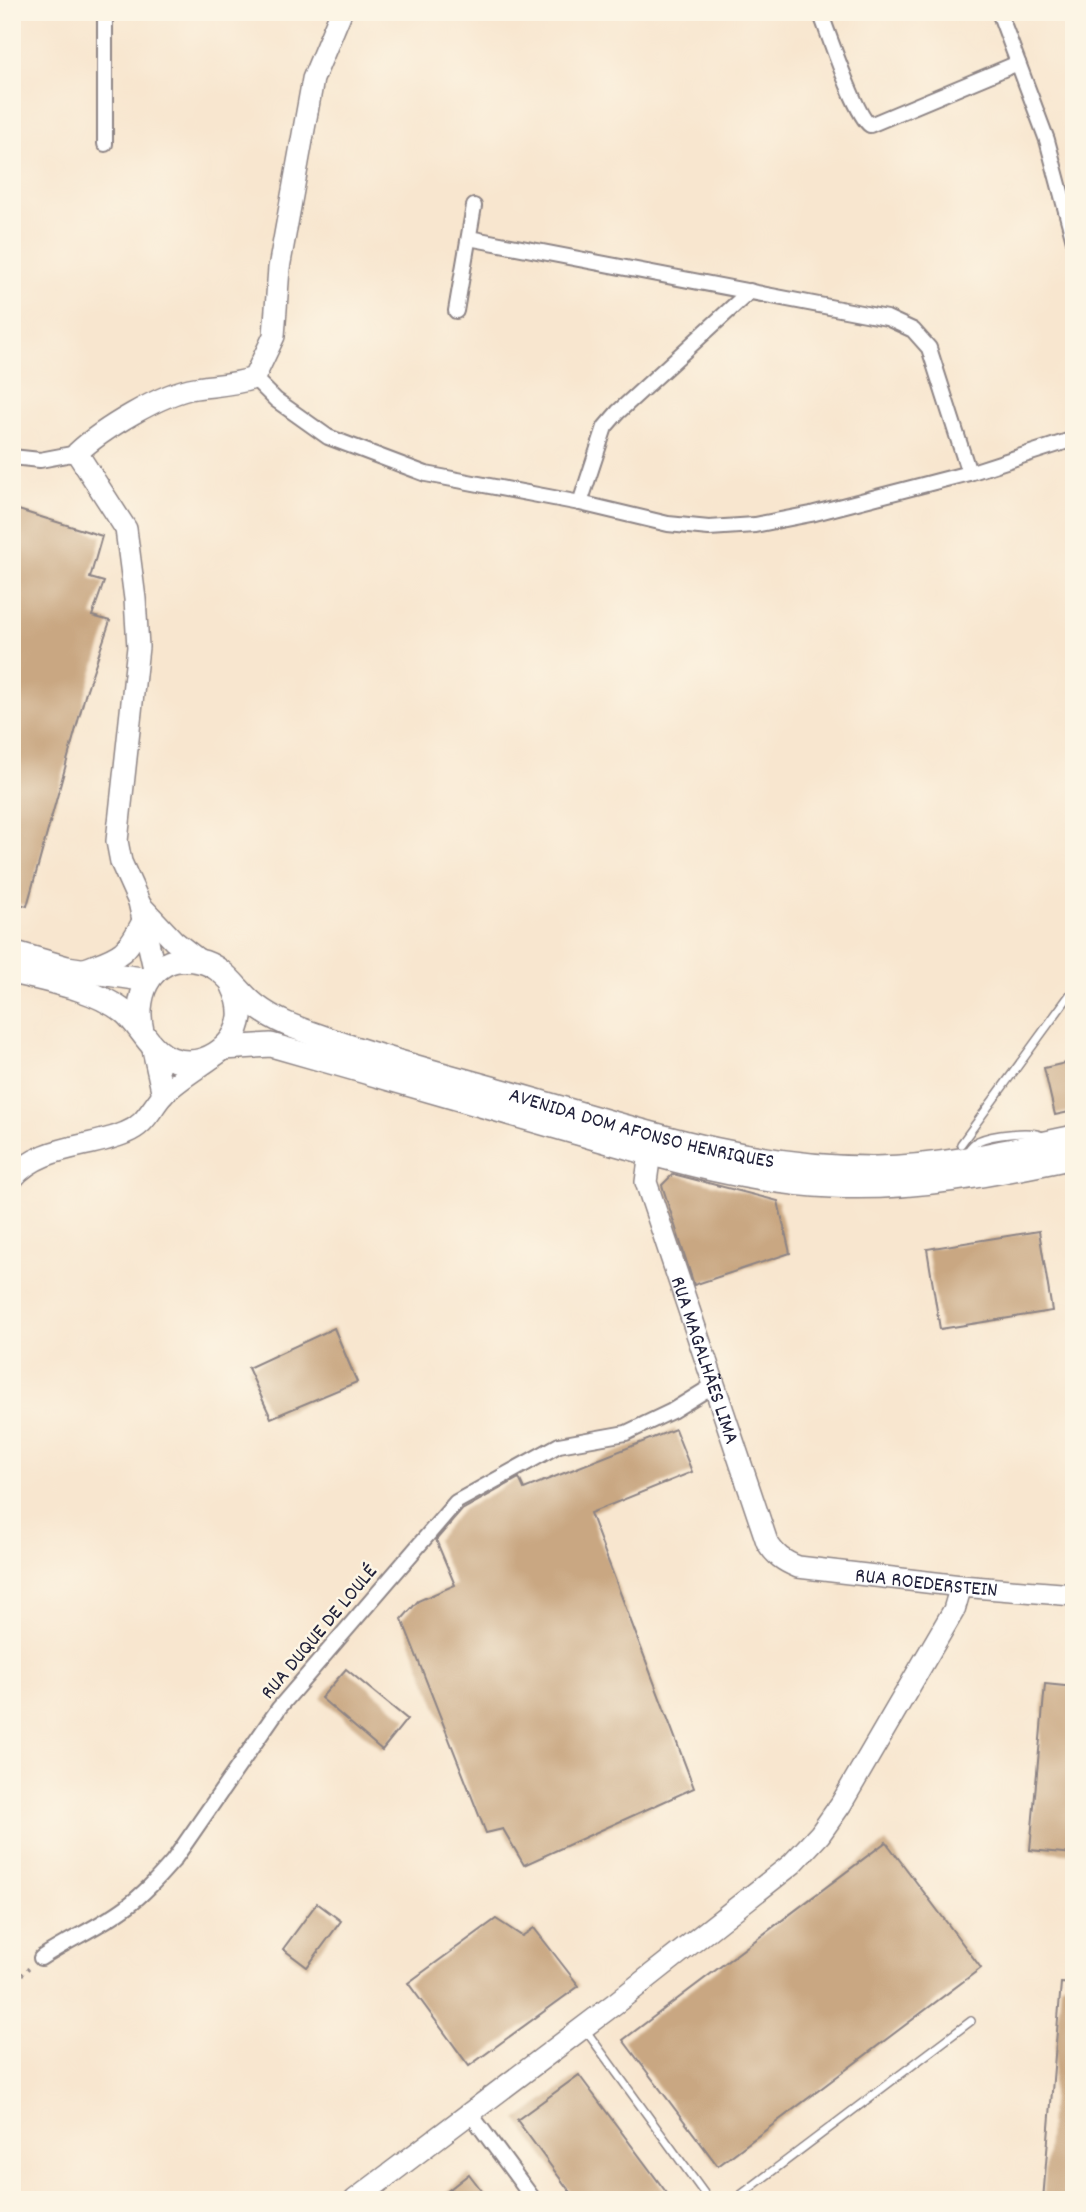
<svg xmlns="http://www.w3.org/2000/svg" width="1086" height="2212" viewBox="0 0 1086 2212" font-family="Dekko,sans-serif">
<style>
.building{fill:#c9a782}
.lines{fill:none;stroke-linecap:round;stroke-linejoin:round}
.lane-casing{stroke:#8d8485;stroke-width:10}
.street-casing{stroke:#8d8485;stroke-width:18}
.secondary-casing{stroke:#8d8485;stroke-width:24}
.primary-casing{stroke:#8d8485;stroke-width:26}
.path{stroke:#8d8485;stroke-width:3.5;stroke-dasharray:2 5;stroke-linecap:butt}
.lane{stroke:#fff;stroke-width:7}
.street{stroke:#fff;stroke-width:14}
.secondary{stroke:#fff;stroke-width:21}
.primary{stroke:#fff;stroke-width:23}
.labels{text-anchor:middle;stroke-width:5;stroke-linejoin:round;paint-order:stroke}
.street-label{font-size:21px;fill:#22223b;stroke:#fcf5e5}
</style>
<rect width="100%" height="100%" fill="#fcf5e5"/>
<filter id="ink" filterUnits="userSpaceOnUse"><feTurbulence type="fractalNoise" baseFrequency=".0143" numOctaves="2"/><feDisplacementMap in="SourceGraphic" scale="14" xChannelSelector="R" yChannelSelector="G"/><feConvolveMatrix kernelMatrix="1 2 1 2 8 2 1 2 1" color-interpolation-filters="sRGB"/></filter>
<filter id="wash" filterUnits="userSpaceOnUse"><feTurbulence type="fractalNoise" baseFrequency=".00686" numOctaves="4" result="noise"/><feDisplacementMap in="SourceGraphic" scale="28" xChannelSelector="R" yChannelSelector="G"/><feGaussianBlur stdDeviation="1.57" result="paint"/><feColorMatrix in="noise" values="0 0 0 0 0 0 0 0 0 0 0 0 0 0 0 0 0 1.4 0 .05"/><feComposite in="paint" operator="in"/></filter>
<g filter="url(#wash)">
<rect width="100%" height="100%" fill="#f8e6cf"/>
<g id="blocks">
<g class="building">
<polygon points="12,508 102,536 90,578 104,582 92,616 110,621 86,692 27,906 12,902"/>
<polygon points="1074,1061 1074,1111 1055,1115 1044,1068"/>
<polygon points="673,1174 778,1201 790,1253 694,1285 662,1185"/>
<polygon points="1039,1231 1052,1311 940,1329 927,1249"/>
<polygon points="334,1328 357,1382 271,1418 248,1368"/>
<polygon points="675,1429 692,1472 590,1513 694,1788 524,1865 503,1829 486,1833 402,1619 418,1601 455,1585 436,1540 462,1510 519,1478 524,1489"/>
<polygon points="346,1669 407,1719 382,1750 321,1698"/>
<polygon points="1045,1684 1074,1687 1074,1854 1030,1850"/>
<polygon points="886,1842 981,1968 718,2166 623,2040"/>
<polygon points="317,1903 341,1921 307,1967 283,1949"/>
<polygon points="496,1919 522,1936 534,1928 579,1986 469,2066 408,1983"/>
<polygon points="1061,1983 1074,1984 1074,2200 1043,2200"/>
<polygon points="579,2075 672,2200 576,2200 517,2120"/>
<polygon points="469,2174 489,2200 436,2200"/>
</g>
</g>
</g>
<g filter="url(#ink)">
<use href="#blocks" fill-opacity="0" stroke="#8d8485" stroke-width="2"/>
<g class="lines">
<g class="lane-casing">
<g id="lane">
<polyline points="961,1144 1074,989"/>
<path d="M966,1153C969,1149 973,1143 978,1141C990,1135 1034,1129 1044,1137"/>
<polyline points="584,2028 709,2200"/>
<polyline points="734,2200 971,2021"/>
</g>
</g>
<g class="street-casing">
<g id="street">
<polyline points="105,12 105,144"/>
<path d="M820,12C828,32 856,117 870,125L1018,63"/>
<polyline points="999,12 1047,140 1074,241"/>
<polyline points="469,238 887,318 913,330 929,348 969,473"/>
<polyline points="456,311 474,206"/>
<polyline points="254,378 276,400 328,437 426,474 580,503 668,524 709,528 755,525 811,514 969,473 1074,439"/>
<polyline points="12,457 40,460 77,453"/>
<polyline points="580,503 605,427 618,412 750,291"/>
<path d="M41,1958C68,1940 99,1927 126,1907C144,1894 158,1878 173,1861L279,1708L456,1502L559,1445L626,1433L672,1411L714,1385"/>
<polyline points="470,2113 534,2200"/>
</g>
</g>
<g class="secondary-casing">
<g id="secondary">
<polyline points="142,907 174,941 200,961"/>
<path d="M80,971C118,956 124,959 143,921"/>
<path d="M155,973L139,902L121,862L117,841L138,647L135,599L126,529L77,453C101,430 162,393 195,388C216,385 234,385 254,378L274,336L279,268L313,79L341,12"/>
<polyline points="152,1045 163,1095"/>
<path id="s1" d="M650,1153L646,1182L767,1542C775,1555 783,1561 798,1567L961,1586L1074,1595"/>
<path d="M12,1179C39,1145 88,1149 125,1133C145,1125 149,1112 162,1096C174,1082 198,1068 213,1057"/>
<polyline points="355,2200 617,2002 792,1864 820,1834 841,1804 954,1610 961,1586"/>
</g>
</g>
<g class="primary-casing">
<g id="primary">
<polyline points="12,952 67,968 148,980"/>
<path d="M12,972C49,981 92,988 123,1011C141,1025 149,1051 172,1059C202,1070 236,1048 240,1017C241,1005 238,996 233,986"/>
<path id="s2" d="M142,1031C133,992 154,951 199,961C225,966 237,992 256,1006C278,1023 302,1030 328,1039C394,1063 463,1079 530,1099C643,1132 757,1169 876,1168C942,1167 1009,1151 1074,1137"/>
<path d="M224,1048L271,1045C370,1073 469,1102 567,1130C652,1154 744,1183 832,1186C913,1190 994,1174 1074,1157"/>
</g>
</g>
<polyline class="path" points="12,1984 31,1966"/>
<use href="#lane" class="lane"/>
<use href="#street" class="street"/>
<use href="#secondary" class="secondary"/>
<use href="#primary" class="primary"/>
</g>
</g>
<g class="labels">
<g class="street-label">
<text dy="7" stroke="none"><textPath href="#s2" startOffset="590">AVENIDA DOM AFONSO HENRIQUES</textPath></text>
<text dy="7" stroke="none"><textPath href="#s1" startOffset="217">RUA MAGALHÃES LIMA</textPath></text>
<text dy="7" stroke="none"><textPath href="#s1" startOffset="579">RUA ROEDERSTEIN</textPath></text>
<text transform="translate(318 1631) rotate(-50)" y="7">RUA DUQUE DE LOULÉ</text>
</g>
</g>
<rect width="1086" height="2212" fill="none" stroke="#fcf5e5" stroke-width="42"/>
</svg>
